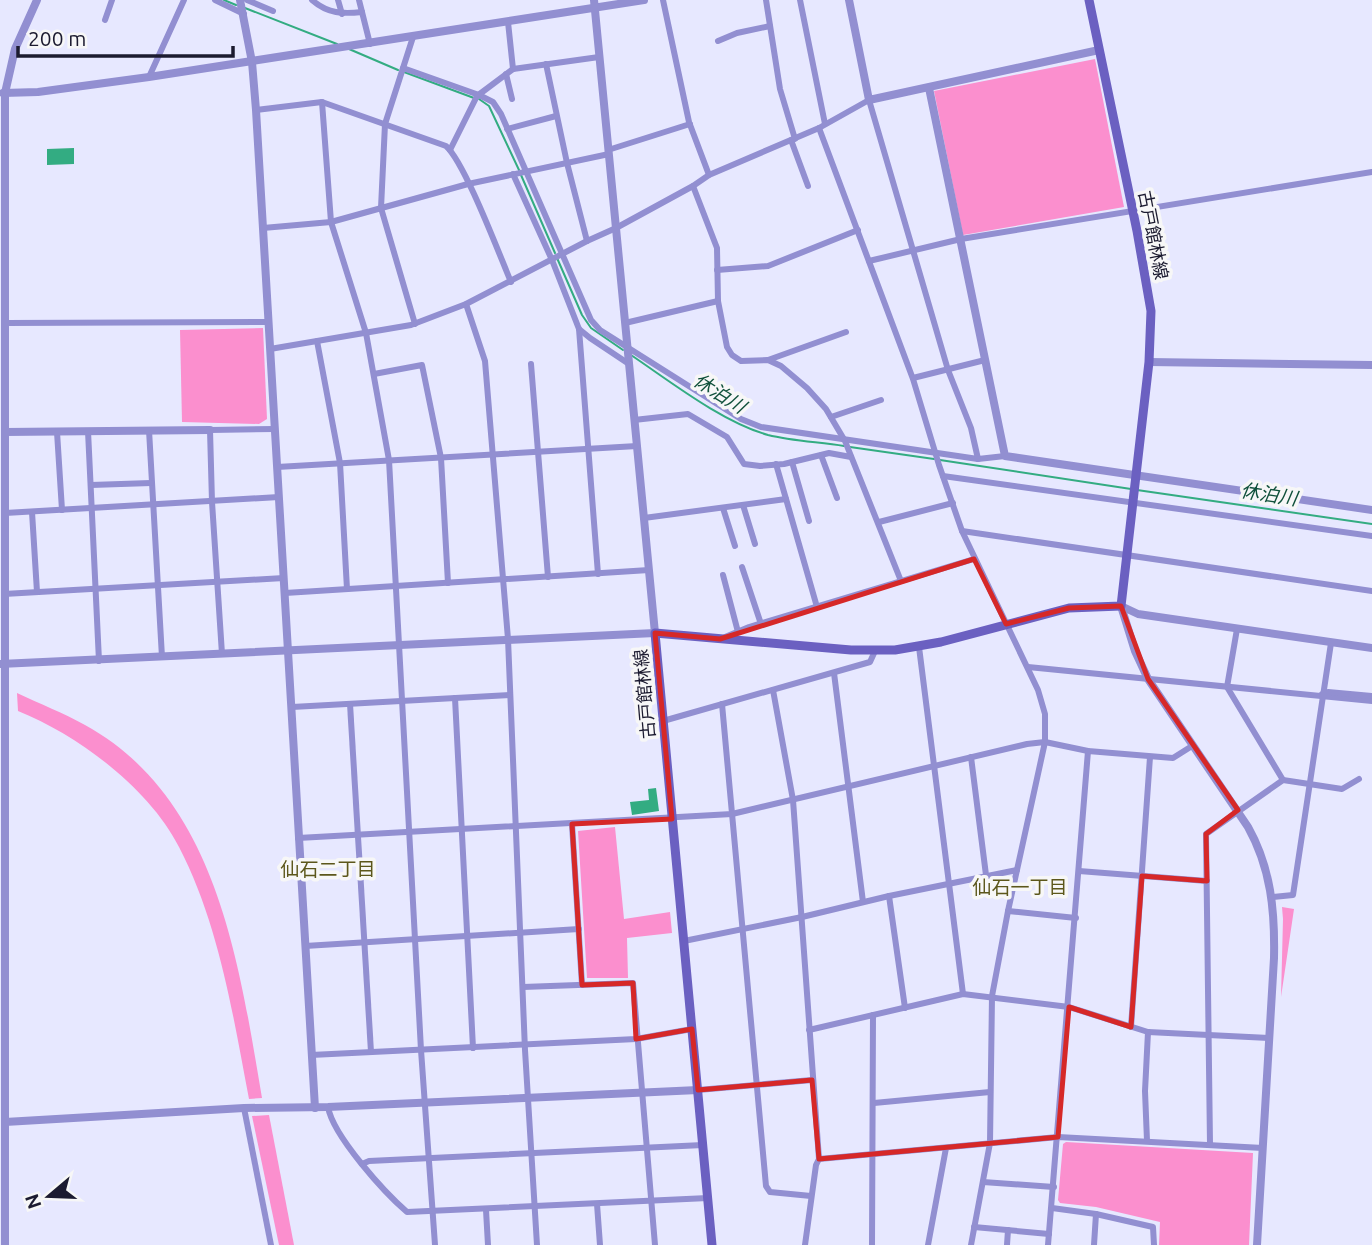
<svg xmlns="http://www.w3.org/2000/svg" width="1372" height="1245" viewBox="0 0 1372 1245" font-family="Ubuntu,'Noto Sans JP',sans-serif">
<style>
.green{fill:#fb8fce}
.water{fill:#33ac82}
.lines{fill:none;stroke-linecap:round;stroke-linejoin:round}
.stream{stroke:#33ac82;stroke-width:2}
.minor{stroke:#928fd1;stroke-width:6}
.tertiary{stroke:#928fd1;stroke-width:8}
.secondary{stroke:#6b60c1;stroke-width:9}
.marked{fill:none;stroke:#d62828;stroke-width:5;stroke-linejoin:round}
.labels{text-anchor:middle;stroke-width:7;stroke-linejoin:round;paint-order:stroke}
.street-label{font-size:18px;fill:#1c1b30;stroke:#f7f7f7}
.water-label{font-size:19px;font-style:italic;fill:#10513b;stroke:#f7f7f7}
.neighbourhood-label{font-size:19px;fill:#5c571b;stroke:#f7f7f7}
</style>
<rect width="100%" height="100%" fill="#e7e8ff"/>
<g class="green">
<polygon points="1095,59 1124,207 963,235 934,91"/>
<polygon points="263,328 267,419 259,424 182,422 180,330"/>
<path d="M17,693C40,704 64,713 85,725C218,798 239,964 262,1098L249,1099C233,1015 219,924 179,847C149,788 78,735 18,711Z"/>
<polygon points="615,827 624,919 670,912 672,933 627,938 628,978 587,978 578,831"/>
<polygon points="1282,907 1294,909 1281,997 1283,919"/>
<polygon points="269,1115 294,1245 279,1245 252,1116"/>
<polygon points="1066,1142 1253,1153 1249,1245 1159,1245 1160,1222 1096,1207 1060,1203 1058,1200 1063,1144"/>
</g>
<g class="water">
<polygon points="74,148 74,164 47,165 47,149"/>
<polygon points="656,788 659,811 632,815 630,802 649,800 648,789"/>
</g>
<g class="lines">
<g class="stream">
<polyline points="224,0 236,5"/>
<polyline points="245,8 337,44"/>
<polyline points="349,49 398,70"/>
<polyline points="404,72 474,98"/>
<polyline points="479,99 489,106 519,170"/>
<polyline points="521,175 555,253"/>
<polyline points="557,258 582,315 591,328 623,350"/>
<path d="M631,355C671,382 722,422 768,435C792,441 819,442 844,446"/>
<polyline points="850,447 934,459"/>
<polyline points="940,460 1131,489"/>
<polyline points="1137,490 1372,524"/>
</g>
<g class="minor">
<polyline points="215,0 244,14"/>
<polyline points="247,0 273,11"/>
<path d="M312,0C328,14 343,14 362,12"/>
<polyline points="338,0 342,14"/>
<polyline points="359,0 370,44"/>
<polyline points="663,0 689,122 709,175"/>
<polyline points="766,0 780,89 795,139"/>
<polyline points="800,0 825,124"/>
<polyline points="105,20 112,0"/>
<polyline points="508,22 513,69"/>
<polyline points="413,37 385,124 381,208 415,324"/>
<polyline points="718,41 737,33 770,26"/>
<polyline points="546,64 567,163 587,241"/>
<polyline points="403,68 479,95 493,102 501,114 591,320 600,330 741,419 761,427 978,459 1005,456"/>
<polyline points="506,74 512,99"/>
<polyline points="149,77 184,0"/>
<polyline points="322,102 331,222 366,333 389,460 421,1050 435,1245"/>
<path d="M256,110L322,102L446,146C465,163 499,254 511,282"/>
<polyline points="819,128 913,379 939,465 962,531 1038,690 1045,714 1045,742 1088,751 1173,758 1192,746"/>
<polyline points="507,129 556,116"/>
<polyline points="791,140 808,186"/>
<polyline points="450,150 477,96 513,69 599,57"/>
<polyline points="608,150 690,124"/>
<polyline points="513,174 552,260 579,329 590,338 629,364"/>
<polyline points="693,186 717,248 718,301 727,347 732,355 741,361 768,360 781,366 807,388 826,409 845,441 901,581"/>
<polyline points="263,228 331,222 468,184 609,154"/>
<polyline points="869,261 961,239 1372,172"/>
<polyline points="717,270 768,266 858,230"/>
<polyline points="466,304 485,361 508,639 525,1050 537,1245"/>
<polyline points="6,323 269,322"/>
<polyline points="625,323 718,301"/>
<polyline points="579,329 598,574"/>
<polyline points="317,341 340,463 347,589"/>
<polyline points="270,349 411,325 466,304 587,241 616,228 693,186 709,175 819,128 869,100 948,370 971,428 978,459"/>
<polyline points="768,360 846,332"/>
<polyline points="531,364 548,577"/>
<polyline points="374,374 422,365 441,458 448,583"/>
<polyline points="913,378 985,360"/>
<polyline points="831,417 881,400"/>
<polyline points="634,420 688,414 727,437 744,464 760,466 784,464 829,453 851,457"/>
<polyline points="149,430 162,657"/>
<polyline points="88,431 99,661"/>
<polyline points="57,432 62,510"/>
<polyline points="821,455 837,498"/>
<polyline points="792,462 809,521"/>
<polyline points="776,464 817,607"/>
<polyline points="277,467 637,446"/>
<polyline points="943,476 1372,536"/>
<polyline points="91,485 151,483"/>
<polyline points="743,505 755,544"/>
<polyline points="723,508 735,546"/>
<polyline points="32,512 37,592"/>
<polyline points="5,513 279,497"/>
<polyline points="644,518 786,499"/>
<polyline points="879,522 953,503"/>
<polyline points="962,531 1372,591"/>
<polyline points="742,567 761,624"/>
<polyline points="723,575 738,632"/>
<polyline points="285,593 649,570"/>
<polyline points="4,594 284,578"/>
<polyline points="1237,629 1227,687 1283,780"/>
<polyline points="725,637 749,627 974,559"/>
<polyline points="919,647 963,994"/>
<polyline points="222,654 212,502 210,430 274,429"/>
<polyline points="1028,667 1372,701"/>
<polyline points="834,673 863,902"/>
<polyline points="773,690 793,800 819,1159 816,1165 805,1245"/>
<polyline points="1322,694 1328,692 1372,696"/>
<polyline points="455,698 473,1048"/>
<polyline points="350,704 371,1052"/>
<polyline points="722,704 766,1186 770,1192 811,1196"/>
<polyline points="292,707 510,695"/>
<polyline points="663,721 870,662 875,651"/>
<polyline points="971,757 986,875"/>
<polyline points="572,824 582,985"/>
<polyline points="298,838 732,814 1027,744 1045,742 1008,911 992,996 990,1143 971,1245"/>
<polyline points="1079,871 1207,881"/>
<polyline points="889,896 905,1008"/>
<polyline points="1273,897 1293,895 1331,643"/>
<polyline points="1008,911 1076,918"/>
<polyline points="684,941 802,917 889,896 1017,870"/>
<polyline points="305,946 579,929"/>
<polyline points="523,987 633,983 655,1245"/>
<polyline points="1131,1027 1150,757"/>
<polyline points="809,1030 963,994 1069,1007 1148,1032 1269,1038"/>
<polyline points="311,1055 636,1039 692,1029"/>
<polyline points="698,1090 812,1080"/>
<polyline points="874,1103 990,1092"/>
<path d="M328,1107C333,1136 385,1193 407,1212L708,1198"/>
<polyline points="244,1108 271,1245"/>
<polyline points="1147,1141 1145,1091 1148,1032"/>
<polyline points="1210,1144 1206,834 1283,780 1342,789 1359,779"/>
<polyline points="819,1159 1058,1137 1263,1148"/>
<polyline points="362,1164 369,1161 703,1145"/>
<polyline points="983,1182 1054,1187"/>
<polyline points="597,1204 600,1245"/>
<polyline points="1052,1208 1096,1214 1153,1227 1154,1245"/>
<polyline points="486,1210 488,1245"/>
<polyline points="974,1227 1049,1234"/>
<polyline points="872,1245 873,1015"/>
<polyline points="928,1245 946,1148"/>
<polyline points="1007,1245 1008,1230"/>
<polyline points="1048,1245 1088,751"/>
<polyline points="1094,1245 1096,1214"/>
</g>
<g class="tertiary">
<polyline points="240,0 252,62 256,110 315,1108"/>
<polyline points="849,0 869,100 1099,50"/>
<polyline points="929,88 1005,456 1372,510"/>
<polyline points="3,93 38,92 149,77 644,0"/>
<polyline points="1149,362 1372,365"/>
<polyline points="5,432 210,430"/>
<path d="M1121,606L1135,651L1148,679L1248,827C1271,868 1275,911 1274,958L1257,1245"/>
<polyline points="1121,606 1138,614 1372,648"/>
<polyline points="0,664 655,633 594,0"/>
<polyline points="5,1122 244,1108 328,1107 698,1090"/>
<polyline points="5,1245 5,93 15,49 37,0"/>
</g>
<polyline class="secondary" points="712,1245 655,633 851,650 895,650 941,642 1069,608 1121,606 1149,362 1151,311 1137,231 1089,0"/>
</g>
<path class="marked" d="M974,559L1006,624L1069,608L1121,606L1148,679L1238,810L1206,834L1207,881L1142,876L1131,1027L1069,1007L1058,1137L819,1159L812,1080L698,1090L692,1029L636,1039L633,983L582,985L572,824L672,819L655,633L720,639Z"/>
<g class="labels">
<g class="street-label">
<text transform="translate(1153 235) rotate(79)" y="6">古戸館林線</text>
<text transform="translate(645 694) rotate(-95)" y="6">古戸館林線</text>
</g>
<g class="water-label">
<text transform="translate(720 393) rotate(32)" y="7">休泊川</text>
<text transform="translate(1269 494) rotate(9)" y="7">休泊川</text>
</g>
<g class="neighbourhood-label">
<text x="328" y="876">仙石二丁目</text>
<text x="1020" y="894">仙石一丁目</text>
</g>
</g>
<g transform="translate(49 1196) rotate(251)" stroke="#f7f7f7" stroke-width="5" paint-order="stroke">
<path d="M0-5L12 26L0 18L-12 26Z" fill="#1c1b30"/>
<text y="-10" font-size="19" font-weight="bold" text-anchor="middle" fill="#1c1b30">N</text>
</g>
<path d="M18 46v10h215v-10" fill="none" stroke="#1c1b30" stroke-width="3.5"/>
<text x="28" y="46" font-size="21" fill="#1c1b30" stroke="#f7f7f7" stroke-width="5" paint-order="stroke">200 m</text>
</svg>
